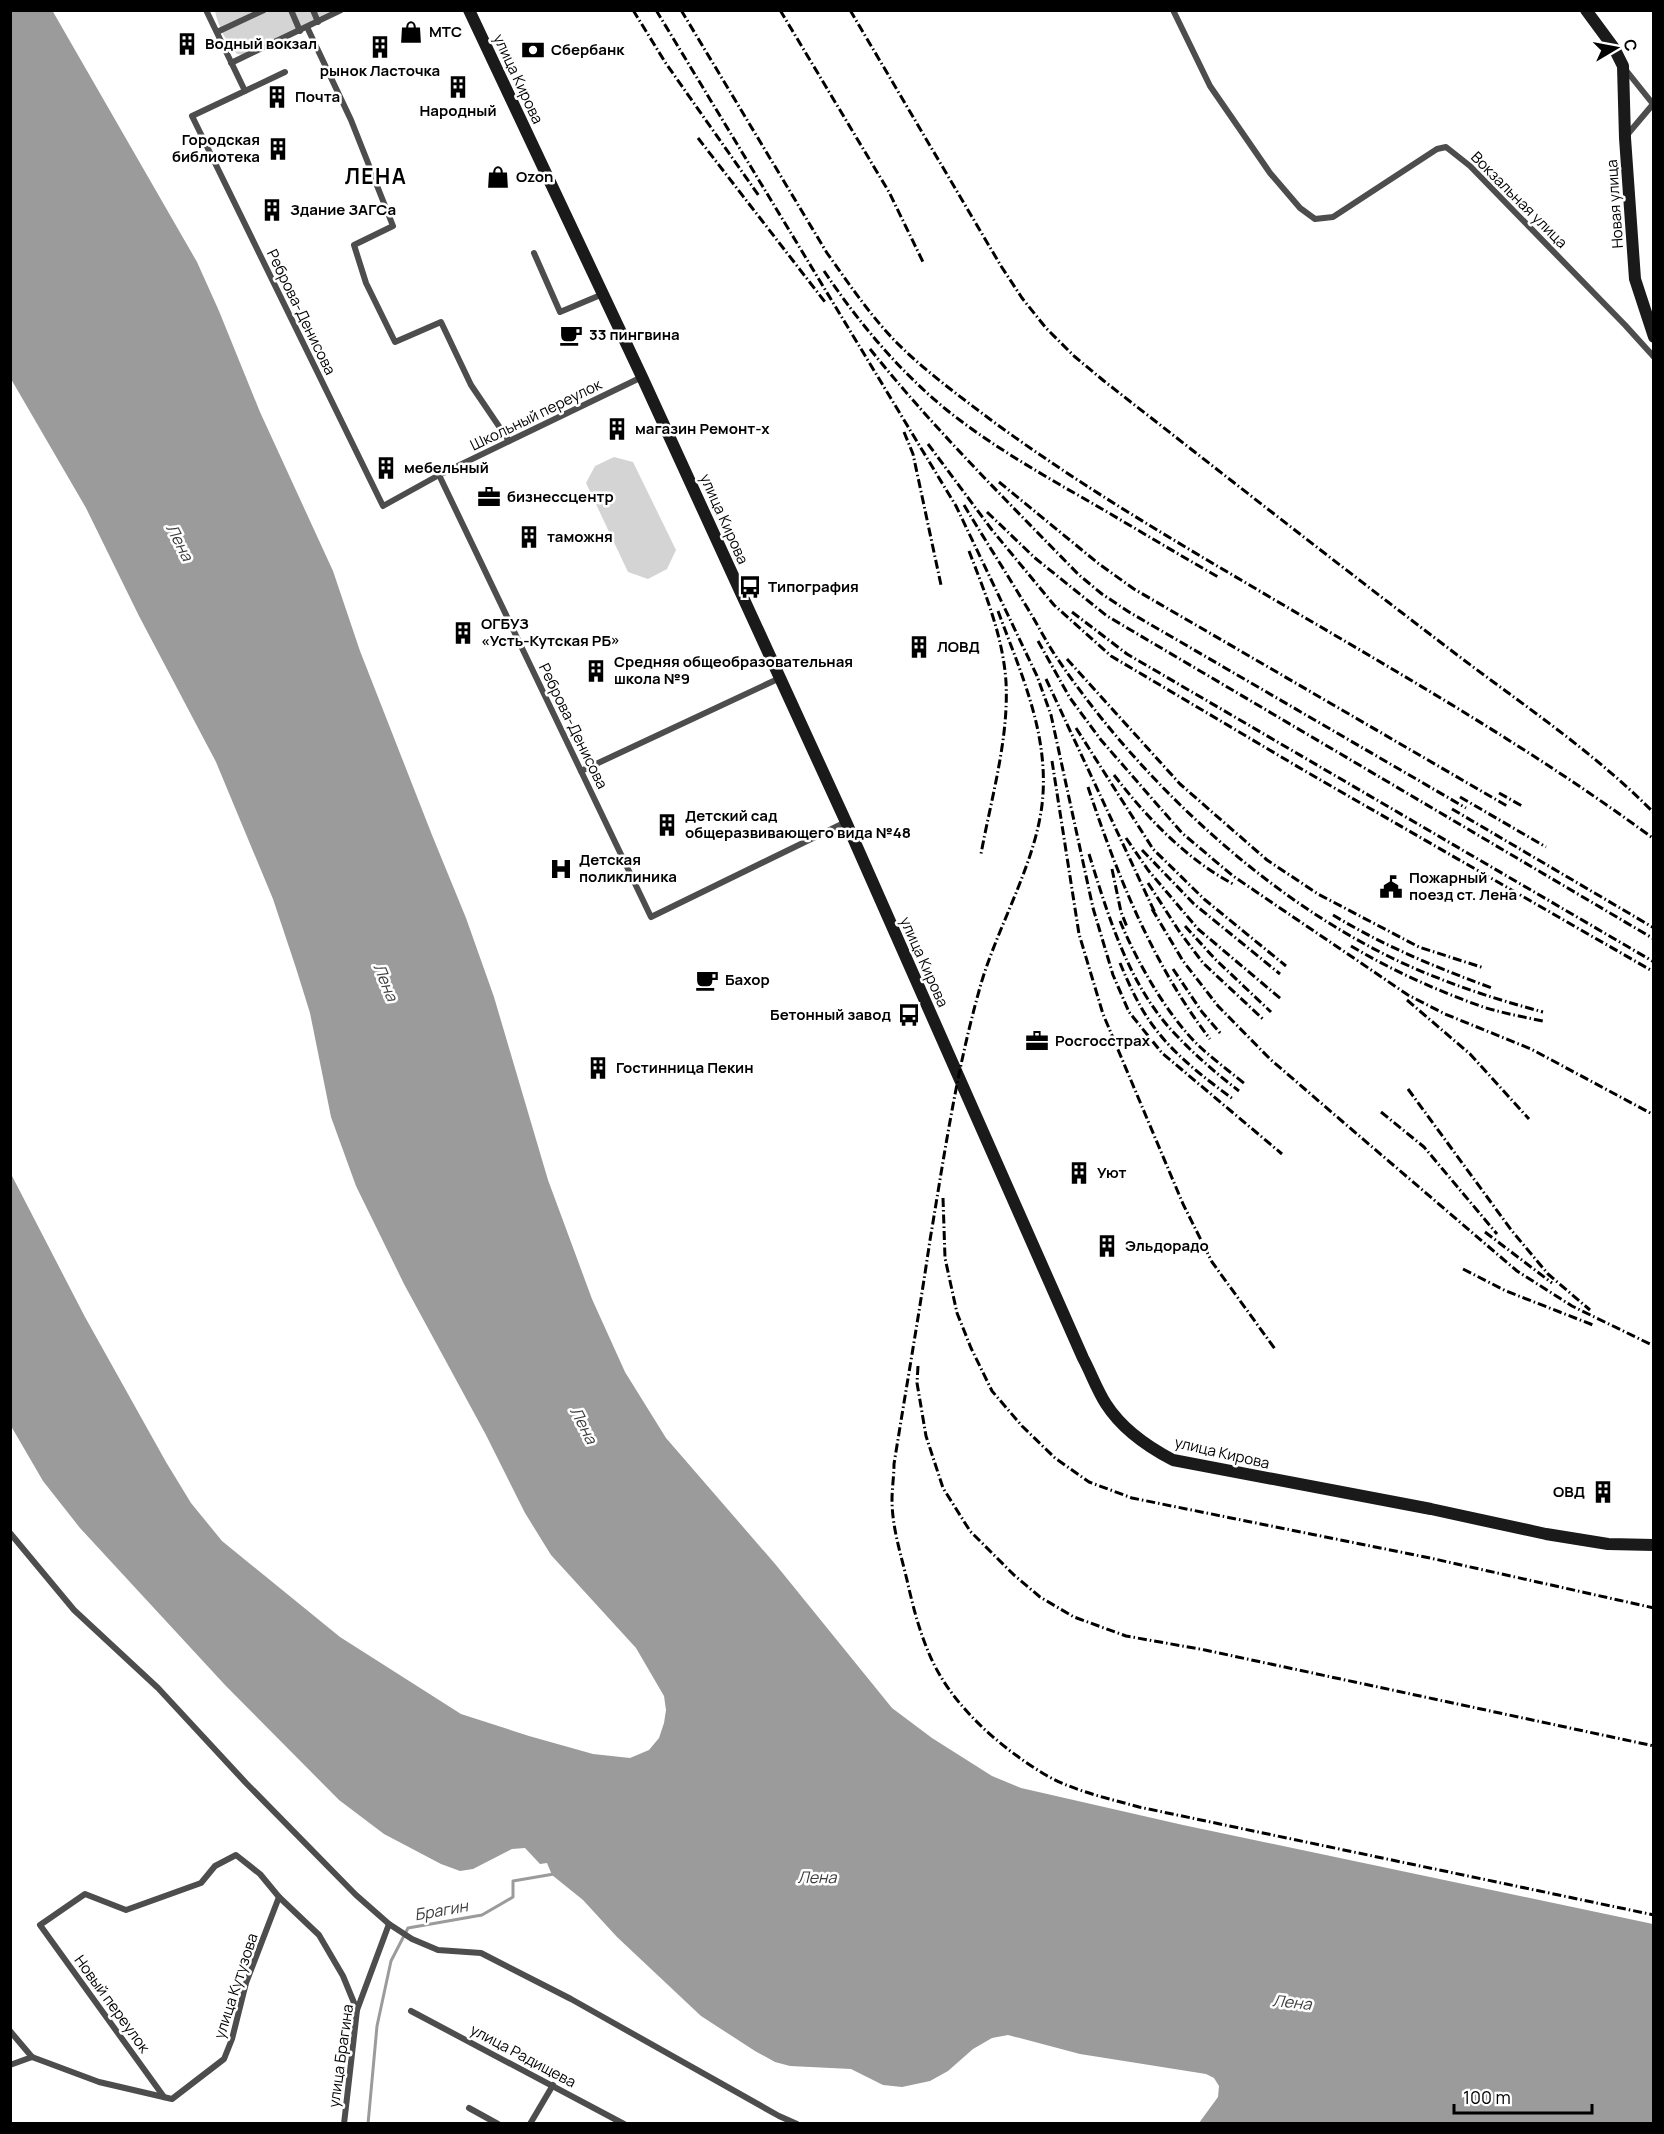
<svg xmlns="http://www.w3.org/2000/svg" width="1664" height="2134" viewBox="0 0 1664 2134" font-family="Manrope,sans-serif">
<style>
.green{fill:#d4d4d4}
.water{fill:#9b9b9b}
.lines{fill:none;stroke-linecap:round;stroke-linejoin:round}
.stream{stroke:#9b9b9b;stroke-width:3}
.street{stroke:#4d4d4d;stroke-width:6}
.secondary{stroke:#1a1a1a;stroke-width:12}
.rail{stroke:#000;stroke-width:3;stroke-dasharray:9 3 1.5 3;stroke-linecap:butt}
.labels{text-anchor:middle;stroke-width:5;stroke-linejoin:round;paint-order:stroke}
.poi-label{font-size:15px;font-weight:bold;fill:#000;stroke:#fff;text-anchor:start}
.street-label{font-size:15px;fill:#000;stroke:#fff}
.water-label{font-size:16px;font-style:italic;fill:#3c3c3c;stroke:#fff}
.district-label{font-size:21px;font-weight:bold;letter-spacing:1.5px;fill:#000;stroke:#fff}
</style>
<rect width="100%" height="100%" fill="#fff"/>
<g class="green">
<path d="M215,11H331L244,55L237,54C226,42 218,26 215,11Z"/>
<polygon points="614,457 633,462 676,550 667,569 648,579 628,572 586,483 595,466"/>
</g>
<polygon class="water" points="52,10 197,262 219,311 260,412 333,571 360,651 432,835 466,918 494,997 548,1180 592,1299 625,1372 666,1438 776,1565 892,1708 932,1738 992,1776 1021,1788 1183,1825 1653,1924 1653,2123 1199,2123 1218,2097 1219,2086 1214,2078 1206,2074 1080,2054 1008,2035 992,2038 973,2049 948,2071 930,2081 902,2087 883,2085 851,2069 790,2066 775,2062 755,2051 701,2016 617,1937 583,1900 552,1875 547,1863 540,1864 525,1848 512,1849 473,1869 460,1871 441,1864 384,1834 339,1800 225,1685 80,1528 43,1481 11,1426 11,1174 85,1317 166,1462 191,1503 222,1541 340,1637 461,1714 529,1736 593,1754 630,1758 649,1750 659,1738 664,1723 666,1710 664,1696 636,1648 551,1555 525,1513 486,1435 404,1284 356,1186 331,1117 310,1013 296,968 273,899 216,762 139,616 86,508 11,379 11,11"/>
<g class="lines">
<polyline class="stream" points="368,2124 377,2026 391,1961 408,1928 482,1915 513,1897 513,1881 554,1874"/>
<g class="street">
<polyline points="206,10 245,91 192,116 383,506 439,475 642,377"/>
<polyline points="291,10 300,31"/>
<polyline points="313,10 318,22"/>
<polyline points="1173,10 1210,86 1270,173 1300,208 1315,219 1333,217 1437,149 1446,147 1470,166 1625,325 1654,357"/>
<polyline points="307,27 351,120 393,226 354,245 366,283 395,342 441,322 471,385 509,441"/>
<polyline points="217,32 264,10"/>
<polyline points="231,63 341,10"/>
<polyline points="1625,69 1653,104"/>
<polyline points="245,91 285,72"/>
<polyline points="1627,135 1654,103"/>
<polyline points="534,253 560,312 603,294"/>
<polyline points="439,475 651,917 846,822"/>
<polyline points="581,771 780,678"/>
<polyline points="10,1533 74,1610 158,1688 246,1783 356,1895 389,1924 412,1939 438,1950 481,1953 571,1999 779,2116 797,2124"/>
<polyline points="411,2011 624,2124"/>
<polyline points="10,2031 32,2057"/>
<polyline points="10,2065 32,2057 99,2082 172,2099 224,2059 232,2039 246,1983 279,1897 319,1935 343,1976 357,2010"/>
<polyline points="164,2097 40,1925 85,1894 126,1910 201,1883 215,1866 236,1855 260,1874 279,1897"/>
<polyline points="469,2108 498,2124"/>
<polyline points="344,2124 357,2010 389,1924"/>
<polyline points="530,2124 553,2085"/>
</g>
<g class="secondary">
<path d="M469,10L642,377L846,822L1083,1358C1091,1373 1097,1390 1106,1404C1122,1429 1148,1447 1173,1460L1431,1509L1546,1534L1608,1544L1654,1545"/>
<polyline points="1586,10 1614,48 1623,66 1625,138 1635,279 1654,337"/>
</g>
<g class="rail">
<polyline points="633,10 665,62 759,196"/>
<polyline points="656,10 956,506 1037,676 1051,715 1093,908 1113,975 1129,1012 1162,1053 1282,1154"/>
<path d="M681,10L827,253C849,284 870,315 896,342C925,371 958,395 991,420C1071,479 1156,530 1241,580C1381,663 1523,742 1654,839"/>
<polyline points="780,10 889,192 924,264"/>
<path d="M850,10L1001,266L1022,298L1046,328L1074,356L1104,381C1219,471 1335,562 1452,651C1520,703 1593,751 1654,813"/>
<polyline points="698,138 825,302"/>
<path d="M824,271C859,323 899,371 948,411C992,446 1041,474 1090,502C1133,527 1176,553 1220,578"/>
<path d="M870,349C934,429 1007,501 1079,575L1102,594L1129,612L1466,808"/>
<polyline points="904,432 913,454 941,585"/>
<polyline points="928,444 992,530 1054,605 1111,656 1305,771 1654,972"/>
<polyline points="999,482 1099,564 1134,589 1507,806"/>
<path d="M964,505C983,537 1004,569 1023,601C1034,618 1043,636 1053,652C1133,773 1259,893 1390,957C1439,981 1491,998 1543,1012"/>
<polyline points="987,512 1035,558 1107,616 1654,939"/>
<path d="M969,551C985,593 1003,636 1006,682C1009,739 991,799 981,854"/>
<path d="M998,611C1020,671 1047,729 1043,794C1039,860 996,927 979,991C956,1073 944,1157 930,1240C919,1315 906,1389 894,1464C894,1476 892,1488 892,1500C892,1527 901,1555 907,1580C913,1607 920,1634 931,1658C953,1707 1000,1747 1044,1774C1073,1791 1107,1798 1139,1807L1654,1915"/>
<polyline points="1072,612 1127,654 1654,962"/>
<polyline points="1038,641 1070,698 1101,740 1182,833 1233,876 1408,995 1445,1014 1531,1049 1654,1115"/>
<polyline points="1067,659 1180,784 1267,860 1318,894 1419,947 1484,968"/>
<polyline points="1046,679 1156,915"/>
<polyline points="1076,728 1153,849 1204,899 1286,966"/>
<polyline points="1052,761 1079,934 1103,1014 1183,1204 1212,1262 1275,1349"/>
<path d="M1114,775C1147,818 1187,860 1235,885"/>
<path d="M1088,787C1117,875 1153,965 1210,1039"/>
<polyline points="1499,793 1522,806"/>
<polyline points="1460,797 1546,847"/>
<polyline points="1452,809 1654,928"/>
<polyline points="1126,838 1148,870 1198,929 1281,999"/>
<polyline points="1142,850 1194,904 1280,974"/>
<path d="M1089,854C1109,918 1129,987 1177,1036C1196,1056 1217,1074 1239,1091"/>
<polyline points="1112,869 1121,912 1127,927"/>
<polyline points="1148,883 1179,931 1203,963 1264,1020"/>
<polyline points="1152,909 1183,961 1218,1006 1270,1059 1343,1122 1517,1271 1572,1306 1654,1346"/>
<path d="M1333,915C1382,945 1437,968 1492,988"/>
<path d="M1120,921C1137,962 1167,1015 1199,1046C1213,1059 1229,1071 1245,1084"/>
<polyline points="1185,926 1215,959 1271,1012"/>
<path d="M1351,946C1393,971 1438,991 1483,1007C1503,1013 1523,1017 1543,1021"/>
<path d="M1120,963C1130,987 1141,1011 1157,1031C1178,1058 1206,1079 1233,1099"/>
<polyline points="1173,969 1202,1012 1221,1034"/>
<polyline points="1407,1000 1470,1054 1529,1119"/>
<polyline points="1408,1089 1512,1231 1548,1274 1590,1310"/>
<polyline points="1381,1112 1424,1147 1497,1234"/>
<polyline points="943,1198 945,1258 957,1313 971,1348 992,1391 1022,1426 1055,1458 1089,1482 1132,1498 1430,1558 1654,1608"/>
<polyline points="1485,1232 1552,1283"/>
<polyline points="1463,1269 1506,1291 1593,1325"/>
<polyline points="918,1366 917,1383 926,1436 943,1488 970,1531 1014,1575 1040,1597 1074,1617 1126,1636 1205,1650 1654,1746"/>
</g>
</g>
<defs>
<g id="shop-bare" transform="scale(1.8)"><path d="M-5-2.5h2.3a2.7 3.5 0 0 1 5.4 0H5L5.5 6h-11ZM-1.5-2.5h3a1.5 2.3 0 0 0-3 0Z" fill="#000" stroke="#fff" stroke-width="2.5" paint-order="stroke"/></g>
<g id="building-bare" transform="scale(1.8)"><path d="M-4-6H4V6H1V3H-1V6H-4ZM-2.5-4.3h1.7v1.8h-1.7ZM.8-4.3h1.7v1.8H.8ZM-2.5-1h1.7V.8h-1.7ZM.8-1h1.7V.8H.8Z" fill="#000" stroke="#fff" stroke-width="2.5" paint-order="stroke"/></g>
<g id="bank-bare" transform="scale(1.8)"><path d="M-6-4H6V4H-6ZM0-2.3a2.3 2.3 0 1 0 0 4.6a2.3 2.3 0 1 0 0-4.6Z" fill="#000" stroke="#fff" stroke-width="2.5" paint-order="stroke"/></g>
<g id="cafe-bare" transform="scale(1.8)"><path d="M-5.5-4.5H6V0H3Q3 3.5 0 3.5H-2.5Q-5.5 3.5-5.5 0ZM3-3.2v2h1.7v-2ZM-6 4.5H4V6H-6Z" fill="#000" stroke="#fff" stroke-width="2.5" paint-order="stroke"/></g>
<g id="office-bare" transform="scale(1.8)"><path d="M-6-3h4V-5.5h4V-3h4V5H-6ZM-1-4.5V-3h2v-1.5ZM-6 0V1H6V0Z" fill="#000" stroke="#fff" stroke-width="2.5" paint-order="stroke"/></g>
<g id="bus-bare" transform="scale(1.8)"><path d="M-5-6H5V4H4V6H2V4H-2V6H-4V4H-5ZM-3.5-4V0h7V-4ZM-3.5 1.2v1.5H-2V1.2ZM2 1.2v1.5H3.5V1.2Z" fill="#000" stroke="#fff" stroke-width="2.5" paint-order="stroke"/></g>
<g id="hospital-bare" transform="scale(1.8)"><path d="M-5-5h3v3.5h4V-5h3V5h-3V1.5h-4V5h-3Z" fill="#000" stroke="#fff" stroke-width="2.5" paint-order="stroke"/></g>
<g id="civic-bare" transform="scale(1.8)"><path d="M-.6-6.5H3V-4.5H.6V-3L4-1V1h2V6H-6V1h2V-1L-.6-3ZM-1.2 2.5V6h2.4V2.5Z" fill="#000" stroke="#fff" stroke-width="2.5" paint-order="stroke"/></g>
</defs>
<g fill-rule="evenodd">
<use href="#shop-bare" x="411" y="32"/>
<use href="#building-bare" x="187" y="44"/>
<use href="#building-bare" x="380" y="47"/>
<use href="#bank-bare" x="533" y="50"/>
<use href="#building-bare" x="458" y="87"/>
<use href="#building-bare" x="277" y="97"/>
<use href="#building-bare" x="278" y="149"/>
<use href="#shop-bare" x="498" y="177"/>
<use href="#building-bare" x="272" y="210"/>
<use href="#cafe-bare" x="571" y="335"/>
<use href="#building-bare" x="617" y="429"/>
<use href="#building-bare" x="386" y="468"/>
<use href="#office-bare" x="489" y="497"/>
<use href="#building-bare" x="529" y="537"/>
<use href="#bus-bare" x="750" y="587"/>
<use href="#building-bare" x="463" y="633"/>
<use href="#building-bare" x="919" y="647"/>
<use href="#building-bare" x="596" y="671"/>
<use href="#building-bare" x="667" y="825"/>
<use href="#hospital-bare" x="561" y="869"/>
<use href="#civic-bare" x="1391" y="887"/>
<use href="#cafe-bare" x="707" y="980"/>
<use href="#bus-bare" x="909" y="1015"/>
<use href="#office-bare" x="1037" y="1041"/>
<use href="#building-bare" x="598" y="1068"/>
<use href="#building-bare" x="1079" y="1173"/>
<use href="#building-bare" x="1107" y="1246"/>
<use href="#building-bare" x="1603" y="1492"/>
</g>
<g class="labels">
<g class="poi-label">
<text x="429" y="37">МТС</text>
<text x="205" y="49">Водный вокзал</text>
<text x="551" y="55">Сбербанк</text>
<text x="380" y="76" text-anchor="middle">рынок Ласточка</text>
<text x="295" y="102">Почта</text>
<text x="458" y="116" text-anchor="middle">Народный</text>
<text x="260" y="145" text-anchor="end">Городская<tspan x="260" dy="17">библиотека</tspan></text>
<text x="516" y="182">Ozon</text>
<text x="290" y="215">Здание ЗАГСа</text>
<text x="589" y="340">33 пингвина</text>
<text x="635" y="434">магазин Ремонт-х</text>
<text x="404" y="473">мебельный</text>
<text x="507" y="502">бизнессцентр</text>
<text x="547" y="542">таможня</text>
<text x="768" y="592">Типография</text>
<text x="481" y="629">ОГБУЗ<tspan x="481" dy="17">«Усть-Кутская РБ»</tspan></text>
<text x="937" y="652">ЛОВД</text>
<text x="614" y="667">Средняя общеобразовательная<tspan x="614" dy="17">школа №9</tspan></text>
<text x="685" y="821">Детский сад<tspan x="685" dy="17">общеразвивающего вида №48</tspan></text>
<text x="579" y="865">Детская<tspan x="579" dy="17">поликлиника</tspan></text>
<text x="1409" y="883">Пожарный<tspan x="1409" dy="17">поезд ст. Лена</tspan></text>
<text x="725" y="985">Бахор</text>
<text x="891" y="1020" text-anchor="end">Бетонный завод</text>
<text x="1055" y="1046">Росгосстрах</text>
<text x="616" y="1073">Гостинница Пекин</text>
<text x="1097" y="1178">Уют</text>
<text x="1125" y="1251">Эльдорадо</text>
<text x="1585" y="1497" text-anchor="end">ОВД</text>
</g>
<g class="street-label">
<text transform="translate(518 79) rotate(65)" y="5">улица Кирова</text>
<text transform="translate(1519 200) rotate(45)" y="5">Вокзальная улица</text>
<text transform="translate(1615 204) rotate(-94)" y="5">Новая улица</text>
<text transform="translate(301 312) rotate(64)" y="5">Реброва-Денисова</text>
<text transform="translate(536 415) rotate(-26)" y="5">Школьный переулок</text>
<text transform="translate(724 519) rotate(66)" y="5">улица Кирова</text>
<text transform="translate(573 726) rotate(64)" y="5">Реброва-Денисова</text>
<text transform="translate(924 962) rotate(66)" y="5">улица Кирова</text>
<text transform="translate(1222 1453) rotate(13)" y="5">улица Кирова</text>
<text transform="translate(236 1986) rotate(-72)" y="5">улица Кутузова</text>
<text transform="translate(112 2004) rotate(54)" y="5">Новый переулок</text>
<text transform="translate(341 2056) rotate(-82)" y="5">улица Брагина</text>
<text transform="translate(523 2056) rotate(28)" y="5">улица Радищева</text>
</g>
<g class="water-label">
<text transform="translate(180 542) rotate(63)" y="6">Лена</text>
<text transform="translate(386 982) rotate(68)" y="6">Лена</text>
<text transform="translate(584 1425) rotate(63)" y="6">Лена</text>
<text x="817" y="1883">Лена</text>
<text transform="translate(441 1910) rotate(-10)" y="6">Брагин</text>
<text transform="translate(1292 2002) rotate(6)" y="6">Лена</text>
</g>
<g class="district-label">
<text x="376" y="184">ЛЕНА</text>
</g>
</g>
<rect width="1664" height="2134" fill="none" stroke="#000000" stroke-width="24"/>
<g transform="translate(1616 48) rotate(80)" stroke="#ffffff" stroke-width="4.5" paint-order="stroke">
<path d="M0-4.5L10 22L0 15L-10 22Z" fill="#000000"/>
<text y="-9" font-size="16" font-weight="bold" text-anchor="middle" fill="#000000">С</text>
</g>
<path d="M1454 2104v9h138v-9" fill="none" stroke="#000000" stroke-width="3"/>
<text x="1463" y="2104" font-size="18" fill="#000000" stroke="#ffffff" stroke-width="4.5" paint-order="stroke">100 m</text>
</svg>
